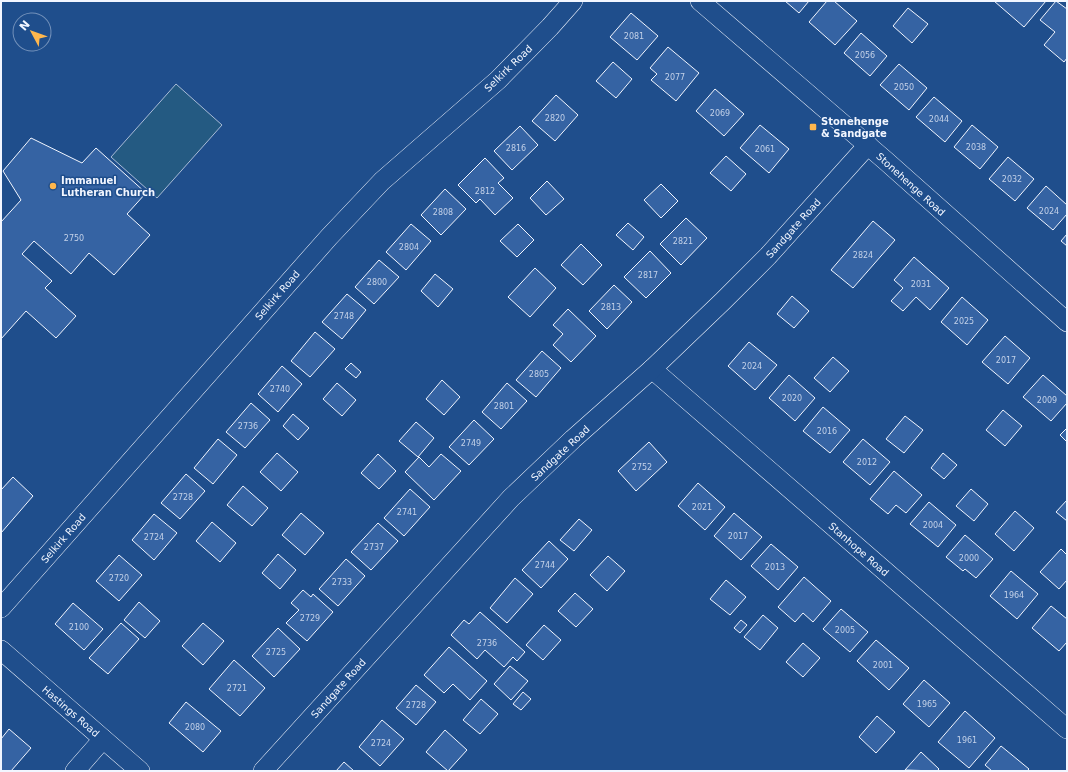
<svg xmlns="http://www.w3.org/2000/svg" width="1068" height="772" viewBox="0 0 1068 772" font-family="'DejaVu Sans',sans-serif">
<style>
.green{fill:#245a82;stroke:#a8bbd7}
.building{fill:#3563a3;stroke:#f2f6ff}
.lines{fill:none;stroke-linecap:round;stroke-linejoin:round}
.street-casing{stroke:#f2f6ff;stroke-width:20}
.street{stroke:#1f4e8c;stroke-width:19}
.poi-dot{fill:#ffb74d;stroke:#1f4e8c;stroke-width:1.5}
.labels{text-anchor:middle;stroke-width:3;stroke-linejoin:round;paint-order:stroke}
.number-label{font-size:8px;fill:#c3d1e8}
.street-label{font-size:10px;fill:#f2f6ff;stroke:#1f4e8c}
.poi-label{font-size:10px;font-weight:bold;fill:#f2f6ff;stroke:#1f4e8c;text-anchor:start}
</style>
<rect width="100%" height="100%" fill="#1f4e8c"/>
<polygon class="green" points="176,84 222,125 157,198 111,157"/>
<g class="building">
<polygon points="785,1 809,1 799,13"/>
<polygon points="827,1 834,1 857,21 835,45 809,22"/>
<polygon points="994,1 1046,1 1024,27"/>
<polygon points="1056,1 1067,9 1067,58 1064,62 1044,45 1055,32 1040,20"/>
<polygon points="908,8 928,24 912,43 893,26"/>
<polygon points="631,13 658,36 637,60 610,37"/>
<polygon points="861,33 887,56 870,76 844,53"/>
<polygon points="668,47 699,73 676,101 651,80 657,74 650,68"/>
<polygon points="613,62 632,79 616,98 596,81"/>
<polygon points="899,64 927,88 909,110 880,85"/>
<polygon points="715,89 744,114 724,136 696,111"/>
<polygon points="556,95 578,115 555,141 532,121"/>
<polygon points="934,97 962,121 945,142 916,117"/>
<polygon points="760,125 789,149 769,173 740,148"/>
<polygon points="972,125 998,147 980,169 954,147"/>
<polygon points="520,126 538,145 512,170 494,151"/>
<polygon points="31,138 82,163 96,148 146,193 127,214 150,235 114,275 89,253 71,274 34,241 22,254 52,281 45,288 76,316 56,338 26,311 1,339 1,222 21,200 3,171"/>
<polygon points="726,156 746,174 731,191 710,173"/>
<polygon points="1008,157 1034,179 1015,201 989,179"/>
<polygon points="485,158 504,178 498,183 513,198 495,215 480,199 476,203 458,185"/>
<polygon points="547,181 564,199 546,215 530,198"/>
<polygon points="661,184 678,201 661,218 644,200"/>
<polygon points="1046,186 1067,205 1067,214 1053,230 1027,208"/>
<polygon points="445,189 466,209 441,235 421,215"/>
<polygon points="686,218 707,238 681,265 660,244"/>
<polygon points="873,221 895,240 853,288 831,270"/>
<polygon points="628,223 644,237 633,250 616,235"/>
<polygon points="411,224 431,241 406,270 386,252"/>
<polygon points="518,224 534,240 517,257 500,241"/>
<polygon points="1067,234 1067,246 1061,241"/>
<polygon points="581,244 602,265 583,285 561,265"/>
<polygon points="650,251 671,273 646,298 624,277"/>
<polygon points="914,257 949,288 930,310 916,297 903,311 891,301 903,288 894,280"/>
<polygon points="379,260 399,277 374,304 355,287"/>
<polygon points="535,268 556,288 530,317 508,297"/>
<polygon points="435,274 453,289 438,307 421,291"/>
<polygon points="614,285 632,302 607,329 589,311"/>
<polygon points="347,294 366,310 342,339 322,322"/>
<polygon points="792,296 809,311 794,328 777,314"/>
<polygon points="962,297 988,320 967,345 941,322"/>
<polygon points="568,309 596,336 571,362 553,345 563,334 553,325"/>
<polygon points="315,332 335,349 310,377 291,361"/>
<polygon points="1005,336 1030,358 1008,384 982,362"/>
<polygon points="749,342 777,365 755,390 728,366"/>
<polygon points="542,351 561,368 536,397 516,380"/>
<polygon points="833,357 849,371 830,392 814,378"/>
<polygon points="351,363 361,372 356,378 345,369"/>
<polygon points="282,366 302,384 278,412 258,394"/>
<polygon points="789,375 815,398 795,421 769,398"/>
<polygon points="1043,375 1067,396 1067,403 1051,421 1023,397"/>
<polygon points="442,380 460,397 444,415 426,399"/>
<polygon points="337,383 356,400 342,416 323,399"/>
<polygon points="507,383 527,401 501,429 482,412"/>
<polygon points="251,403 270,420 245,448 226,432"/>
<polygon points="823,407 850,430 830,453 803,431"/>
<polygon points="1003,410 1022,426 1005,446 986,430"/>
<polygon points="293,414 309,428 298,440 283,426"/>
<polygon points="905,416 923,430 904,453 886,439"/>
<polygon points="474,420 494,439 469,465 449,447"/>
<polygon points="416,422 434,438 418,457 399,441"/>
<polygon points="1067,428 1067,442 1060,435"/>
<polygon points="218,439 237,455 213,484 194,468"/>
<polygon points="863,439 890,462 870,485 843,462"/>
<polygon points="649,442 667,462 636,491 618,471"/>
<polygon points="277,453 298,472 281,491 260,472"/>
<polygon points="943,453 957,465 944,479 931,468"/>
<polygon points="378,454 396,471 379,489 361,473"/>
<polygon points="441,454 461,471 434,500 405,472 419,457 429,467"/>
<polygon points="894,471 922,495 906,513 896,505 888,514 870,499"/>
<polygon points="186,474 205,491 180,519 161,503"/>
<polygon points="13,477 33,496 1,533 1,490"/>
<polygon points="698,483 725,507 705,530 678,506"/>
<polygon points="243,486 268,508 252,526 227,505"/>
<polygon points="410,489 430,507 404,536 384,518"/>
<polygon points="971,489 988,504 974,521 956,506"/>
<polygon points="1067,500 1067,521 1056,512"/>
<polygon points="929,502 956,525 938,547 910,524"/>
<polygon points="1015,511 1034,528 1014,551 995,534"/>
<polygon points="301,513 324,533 305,555 282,535"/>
<polygon points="734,513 762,537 741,560 714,536"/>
<polygon points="154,514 177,533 154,560 132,540"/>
<polygon points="579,519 592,530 574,551 560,540"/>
<polygon points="212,522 236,543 220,562 196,541"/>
<polygon points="378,523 398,541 371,570 351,552"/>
<polygon points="965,535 993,559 976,578 965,569 963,571 946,557"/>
<polygon points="549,541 568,559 541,588 522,570"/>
<polygon points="771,544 798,567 778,590 751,566"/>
<polygon points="1061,549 1067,555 1067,580 1059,589 1040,572"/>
<polygon points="278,554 296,570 280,589 262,573"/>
<polygon points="119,555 142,575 119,601 96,581"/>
<polygon points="608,556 625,571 607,591 590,575"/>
<polygon points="346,559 365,576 338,606 319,589"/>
<polygon points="1011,571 1038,594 1017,619 990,596"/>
<polygon points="804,577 831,601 813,622 803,613 795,622 778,607"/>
<polygon points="515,578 533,594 507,623 490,608"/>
<polygon points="726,580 746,597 730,615 710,599"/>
<polygon points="303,590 311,597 313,594 333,612 307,641 286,623 299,610 291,603"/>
<polygon points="575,593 593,609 576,627 558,611"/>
<polygon points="139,602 160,621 145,638 124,620"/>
<polygon points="73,603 103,629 84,650 55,624"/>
<polygon points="1051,606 1067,619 1067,642 1059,651 1032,628"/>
<polygon points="841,609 868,632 850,652 823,629"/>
<polygon points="480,612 525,652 517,661 513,657 504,667 485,650 477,659 451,635 464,620 469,624"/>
<polygon points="763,615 778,628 760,650 744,637"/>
<polygon points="741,620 747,625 740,633 734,628"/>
<polygon points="121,623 139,639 108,674 89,658"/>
<polygon points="203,623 224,641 203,665 182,646"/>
<polygon points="544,625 561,640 543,660 526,645"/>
<polygon points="278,628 300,649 274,677 252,656"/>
<polygon points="876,640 909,668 889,690 857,661"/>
<polygon points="803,643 820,658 803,677 786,662"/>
<polygon points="449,647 487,681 470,700 453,684 444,693 424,675"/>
<polygon points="234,660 265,688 240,716 209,689"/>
<polygon points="510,666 528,681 511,700 494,684"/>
<polygon points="924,680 950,703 929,727 903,704"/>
<polygon points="416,685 436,702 416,725 396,708"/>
<polygon points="523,692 531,699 521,710 513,704"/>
<polygon points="481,699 498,714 480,734 463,720"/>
<polygon points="186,702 221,731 203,752 169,723"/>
<polygon points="965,711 995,738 969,768 938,742"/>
<polygon points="877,716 895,732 876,753 859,737"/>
<polygon points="382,720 404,739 380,766 359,747"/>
<polygon points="9,729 31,748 11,771 1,771 1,739"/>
<polygon points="445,730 467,750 448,771 426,752"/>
<polygon points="1001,746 1029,769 1027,771 992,771 985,765"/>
<polygon points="921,752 939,769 937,771 905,770"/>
<polygon points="344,762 354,771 336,771"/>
</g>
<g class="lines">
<g class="street-casing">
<g id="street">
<polyline points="700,1 886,161 1067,322"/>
<polyline points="652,369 1067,729"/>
<polyline points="1,608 329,237 382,181 498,80 550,27 573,1"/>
<polyline points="1,650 140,771"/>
<polyline points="75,771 103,739"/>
<polyline points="263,771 511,498 573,439 652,369 723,301 768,256 868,145"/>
</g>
</g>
<use href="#street" class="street"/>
</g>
<g class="poi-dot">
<rect x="809" y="123" width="8" height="8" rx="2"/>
<circle cx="53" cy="186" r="4"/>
</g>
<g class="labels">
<g class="number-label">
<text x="634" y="39">2081</text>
<text x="865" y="58">2056</text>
<text x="675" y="80">2077</text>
<text x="904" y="90">2050</text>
<text x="720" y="116">2069</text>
<text x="555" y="121">2820</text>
<text x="939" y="122">2044</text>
<text x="976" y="150">2038</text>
<text x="516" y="151">2816</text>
<text x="765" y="152">2061</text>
<text x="1012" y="182">2032</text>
<text x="485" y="194">2812</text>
<text x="1049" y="214">2024</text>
<text x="443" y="215">2808</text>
<text x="74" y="241">2750</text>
<text x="683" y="244">2821</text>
<text x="409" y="250">2804</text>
<text x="863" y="258">2824</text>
<text x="648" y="278">2817</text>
<text x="377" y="285">2800</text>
<text x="921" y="287">2031</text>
<text x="611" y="310">2813</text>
<text x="344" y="319">2748</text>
<text x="964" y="324">2025</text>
<text x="1006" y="363">2017</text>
<text x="752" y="369">2024</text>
<text x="539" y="377">2805</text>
<text x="280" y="392">2740</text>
<text x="792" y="401">2020</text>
<text x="1047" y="403">2009</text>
<text x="504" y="409">2801</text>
<text x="248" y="429">2736</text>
<text x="827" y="434">2016</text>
<text x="471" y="446">2749</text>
<text x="867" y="465">2012</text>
<text x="642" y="470">2752</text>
<text x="183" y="500">2728</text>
<text x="702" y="510">2021</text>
<text x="407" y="515">2741</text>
<text x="933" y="528">2004</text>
<text x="738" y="539">2017</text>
<text x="154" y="540">2724</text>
<text x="374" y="550">2737</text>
<text x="969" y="561">2000</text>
<text x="545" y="568">2744</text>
<text x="775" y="570">2013</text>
<text x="119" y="581">2720</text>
<text x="342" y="585">2733</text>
<text x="1014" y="598">1964</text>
<text x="310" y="621">2729</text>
<text x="79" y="630">2100</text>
<text x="845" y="633">2005</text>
<text x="487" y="646">2736</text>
<text x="276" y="655">2725</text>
<text x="883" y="668">2001</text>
<text x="237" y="691">2721</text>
<text x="927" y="707">1965</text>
<text x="416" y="708">2728</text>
<text x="195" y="730">2080</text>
<text x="967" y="743">1961</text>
<text x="381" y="746">2724</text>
</g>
<g class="street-label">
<text transform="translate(508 68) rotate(-44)" y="4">Selkirk Road</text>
<text transform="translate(911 184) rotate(42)" y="4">Stonehenge Road</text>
<text transform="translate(793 228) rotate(-48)" y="4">Sandgate Road</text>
<text transform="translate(277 295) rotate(-49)" y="4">Selkirk Road</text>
<text transform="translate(560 453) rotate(-43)" y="4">Sandgate Road</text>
<text transform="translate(63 538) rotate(-49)" y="4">Selkirk Road</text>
<text transform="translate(859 549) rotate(41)" y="4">Stanhope Road</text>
<text transform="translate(338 688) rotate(-48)" y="4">Sandgate Road</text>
<text transform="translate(71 711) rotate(41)" y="4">Hastings Road</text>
</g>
<g class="poi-label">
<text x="821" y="125">Stonehenge<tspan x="821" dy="12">&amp; Sandgate</tspan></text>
<text x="61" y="184">Immanuel<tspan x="61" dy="12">Lutheran Church</tspan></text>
</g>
</g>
<rect width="1068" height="772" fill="none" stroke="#f2f6ff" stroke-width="4"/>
<g transform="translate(32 32) rotate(311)"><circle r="19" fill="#1f4e8c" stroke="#7391ba"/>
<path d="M0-3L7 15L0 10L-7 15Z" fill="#ffb74d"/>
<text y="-6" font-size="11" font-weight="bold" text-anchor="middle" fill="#f2f6ff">N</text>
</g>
</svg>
